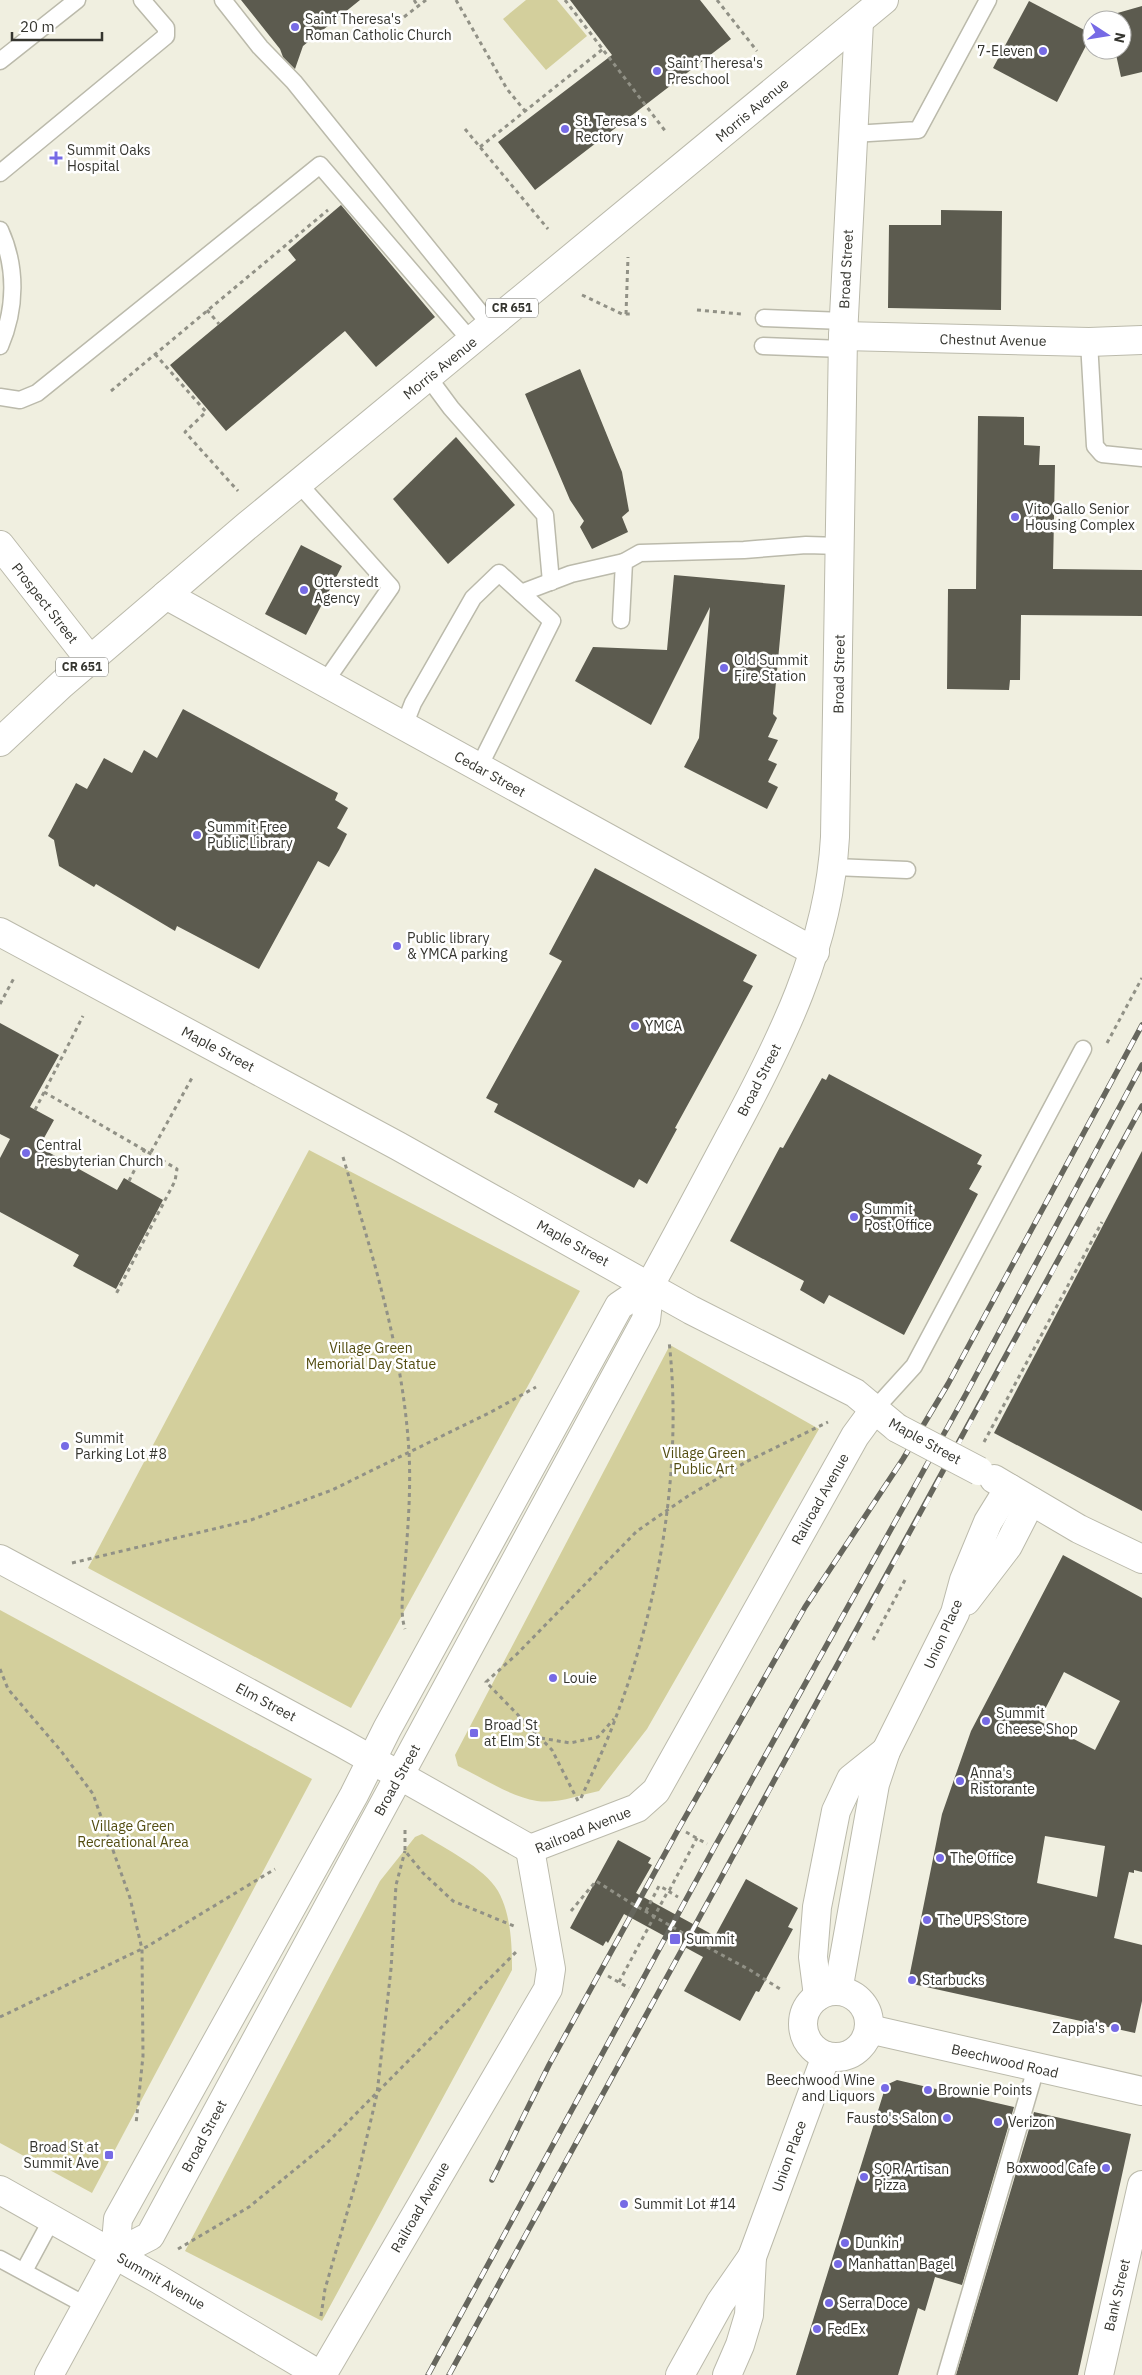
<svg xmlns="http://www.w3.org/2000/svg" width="1142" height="2375" viewBox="0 0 1142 2375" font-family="'IBM Plex Sans',sans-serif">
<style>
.green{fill:#d3cf9c}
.building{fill:#5c5b4f;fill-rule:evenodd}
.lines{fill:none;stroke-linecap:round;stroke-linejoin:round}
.lane-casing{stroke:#bbbaab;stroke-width:19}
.street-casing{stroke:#bbbaab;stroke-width:30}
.secondary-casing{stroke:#bbbaab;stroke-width:30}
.primary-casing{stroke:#bbbaab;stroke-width:30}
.path{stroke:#919186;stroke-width:3;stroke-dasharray:4 4;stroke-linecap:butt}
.lane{stroke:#fff;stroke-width:16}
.street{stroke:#fff;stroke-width:28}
.secondary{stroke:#fff;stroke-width:28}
.primary{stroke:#fff;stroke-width:28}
.rail-casing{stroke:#66665d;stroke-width:5.5}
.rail{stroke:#fff;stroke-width:4;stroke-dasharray:11;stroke-linecap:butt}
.street-bridge-casing{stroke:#bbbaab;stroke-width:30;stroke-linecap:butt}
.path-bridge{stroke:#919186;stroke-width:3;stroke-dasharray:4 4;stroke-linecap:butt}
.street-bridge{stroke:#fff;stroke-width:28}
.poi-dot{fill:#766ae5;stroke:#fff;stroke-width:2}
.labels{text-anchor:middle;stroke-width:5;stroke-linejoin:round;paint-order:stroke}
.shield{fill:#fff;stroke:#72726d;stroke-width:1}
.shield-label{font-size:12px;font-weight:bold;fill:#35352f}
.poi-label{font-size:14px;fill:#35352f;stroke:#fff;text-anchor:start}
.street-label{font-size:14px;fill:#35352f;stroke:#fff}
.park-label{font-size:14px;fill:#534d11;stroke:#fff}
</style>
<rect width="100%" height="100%" fill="#f0efe0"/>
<g class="green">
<polygon points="526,0 557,0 587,36 546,70 503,19"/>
<polygon points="309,1150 580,1291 351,1708 88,1568"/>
<path d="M670,1345L819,1429L647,1729L599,1791C580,1795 557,1804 537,1801C509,1796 483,1778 458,1766L455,1755Z"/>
<polygon points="0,1610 312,1779 92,2193 0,2143"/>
<path d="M422,1834C445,1849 484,1867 498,1891C511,1914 512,1945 512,1970L322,2321L185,2251L380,1881L415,1837Z"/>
</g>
<g class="building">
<polygon points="241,0 360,0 303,46 295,69 283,57 280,49"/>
<polygon points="570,0 700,0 731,39 535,190 498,142 612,55"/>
<polygon points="1029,1 1092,34 1057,102 993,68"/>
<polygon points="1142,6 1142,72 1121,77 1115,50 1122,50 1122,20 1108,20 1107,16"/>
<polygon points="341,205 435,317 376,367 345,331 226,431 170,365 296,260 288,250"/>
<polygon points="941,210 1002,211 1001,310 888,308 889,225 941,225"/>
<polygon points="580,369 622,472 629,511 622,517 628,532 592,549 580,527 584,521 570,500 525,394"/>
<polygon points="978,416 1024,417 1024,445 1040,446 1039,465 1055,465 1053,569 1142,570 1142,616 1021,615 1020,680 1010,680 1009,690 947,689 948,589 976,589"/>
<polygon points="456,437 515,505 448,564 393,499"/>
<polygon points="301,545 342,566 306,635 265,614"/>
<polygon points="674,575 785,585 773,714 777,718 768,737 778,740 768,760 777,764 768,782 778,787 767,809 684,767 699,738 710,607 651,725 575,681 593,647 667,650"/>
<polygon points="183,709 338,793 335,800 348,808 337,828 347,834 339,850 329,867 318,861 259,969 177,926 175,931 96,884 94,887 59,866 54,840 48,836 76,783 87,789 104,758 132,773 144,750 157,758"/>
<polygon points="595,868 757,955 743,981 753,986 675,1128 677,1129 647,1184 639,1179 634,1188 494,1112 498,1104 486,1098 562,961 549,954"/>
<polygon points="0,1023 59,1055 30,1107 54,1120 39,1147 117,1190 124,1178 163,1200 116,1289 73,1266 79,1255 0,1212 0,1158 10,1139 0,1134"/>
<polygon points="829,1074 982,1155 977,1164 982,1166 969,1189 978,1194 904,1335 829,1295 824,1304 800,1290 804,1281 730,1241 780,1147 783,1148 822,1078 826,1080"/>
<polygon points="1142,1151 1142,1511 994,1433"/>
<path d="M1063,1555L1142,1598V1872L1134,1870V1873L1129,1872L1114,1938L1142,1945V2001L1135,2033L908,1983L942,1814L971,1731ZM1064,1672L1120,1701L1095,1750L1039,1721ZM1045,1836L1105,1846L1097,1897L1037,1883Z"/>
<polygon points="618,1840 651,1858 648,1863 652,1865 636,1893 715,1936 746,1879 798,1908 788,1927 793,1929 759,1992 756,1991 740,2021 684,1991 703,1957 624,1914 608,1943 606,1941 603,1946 570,1928"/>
<polygon points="897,2080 1014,2107 962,2285 935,2277 925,2311 918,2308 898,2375 796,2375 886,2085"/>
<polygon points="1034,2112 1131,2134 1078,2375 956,2375"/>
</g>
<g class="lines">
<g class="lane-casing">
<g id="lane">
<polyline points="223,0 260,47 294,82 491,326"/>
<polyline points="0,61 77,0"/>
<polyline points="853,134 918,130 988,0"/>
<polyline points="0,173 166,36 166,28 142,0"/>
<path d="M0,230C17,267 16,309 0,346"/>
<polyline points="764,318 844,321"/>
<polyline points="1089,342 1095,446 1102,454 1142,458"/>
<polyline points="763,346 843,349"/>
<polyline points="428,377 451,408 545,515 551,582"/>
<polyline points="0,397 20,400 37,393 320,165 472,342"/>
<polyline points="299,484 391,587 325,682"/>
<polyline points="521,593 571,574 624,562"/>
<polyline points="621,620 624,562 640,553 744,550 806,545 840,546"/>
<polyline points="404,726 413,703 473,598 499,573 552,621 479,767"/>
<polyline points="834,867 907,870"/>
<polyline points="874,1410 914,1366 1083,1049"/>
<polyline points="0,2259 87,2306"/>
<polyline points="24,2271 52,2219"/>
<polyline points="946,2375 1036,2068"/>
</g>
</g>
<g class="street-casing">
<g id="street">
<polyline points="843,336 1089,342 1142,340"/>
<polyline points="0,545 90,660"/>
<polyline points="166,595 815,952"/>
<polyline points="0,932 398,1146 691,1310 855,1393 897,1428"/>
<polyline points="994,1479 1079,1529 1142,1559"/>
<polyline points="0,1559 342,1743 530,1849"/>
<polyline points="966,1601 1008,1546 1031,1501"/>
<polyline points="530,1849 637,1808 656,1791 855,1436 874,1410"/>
<polyline points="838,1991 875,1784 886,1751 955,1613 964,1580 988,1522 1009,1488"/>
<circle cx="836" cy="2024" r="33"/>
<polyline points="818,1996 813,1957 817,1907 836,1811 851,1779 886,1751"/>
<polyline points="869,2029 1142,2091"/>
<polyline points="322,2375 548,1989 551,1969 530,1849"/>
<polyline points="680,2375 720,2303 752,2257 826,2056"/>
<polyline points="727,2375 740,2345 749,2315 752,2257"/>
<polyline points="1099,2375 1142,2185"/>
</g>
</g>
<g class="secondary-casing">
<g id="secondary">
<polyline points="0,2190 158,2279 320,2375"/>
<path d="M115,2254L150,2236L646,1320L650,1285C677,1236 703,1187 729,1138C781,1042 829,947 835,837L843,336L859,22"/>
<polyline points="49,2375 115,2254 118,2219 354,1795 387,1729 619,1306 650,1285"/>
</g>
</g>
<g class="primary-casing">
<polyline id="primary" points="0,742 62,684 248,525 884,0"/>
</g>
<g class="path">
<polyline points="414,0 418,6"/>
<polyline points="456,0 507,89 525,111"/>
<polyline points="565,0 666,132"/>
<polyline points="717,0 757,51"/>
<polyline points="404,17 426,0"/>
<polyline points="465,129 548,229"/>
<polyline points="480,147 603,49"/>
<polyline points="582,295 622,314 632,314"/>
<polyline points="207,310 219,324"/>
<polyline points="697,310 741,314"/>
<polyline points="626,314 628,257"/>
<polyline points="155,354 206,412 185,432 238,491"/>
<polyline points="111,391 328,210"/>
<polyline points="0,1004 14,978"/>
<polyline points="1107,1043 1142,978"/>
<polyline points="44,1092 177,1169 175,1181 115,1296"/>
<polyline points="35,1110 83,1016"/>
<polyline points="151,1152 193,1076"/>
<path d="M343,1157C372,1254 403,1350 409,1452C411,1489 408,1528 405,1565C404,1586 399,1610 405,1629"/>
<polyline points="129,1181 145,1149"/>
<polyline points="984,1442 1102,1222"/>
<polyline points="72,1563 251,1520 332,1490 491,1412 536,1387"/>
<polyline points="873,1640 905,1580"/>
<polyline points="0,1669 8,1689 61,1751 93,1794 130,1898 142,1949 143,2056 136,2124"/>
<polyline points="541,1738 570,1743 598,1737 614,1719"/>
<path d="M581,1798C593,1771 606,1745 616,1717C660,1602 683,1464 669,1341"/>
<polyline points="578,1801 552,1750 486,1682 517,1654 637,1531 688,1496 746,1462 828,1422"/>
<polyline points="405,1830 405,1851 423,1873 453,1901 514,1926"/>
<polyline points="686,1832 707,1844"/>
<polyline points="571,1911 596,1881 631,1903"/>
<polyline points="646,1911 659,1886 669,1891 697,1838"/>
<polyline points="707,1947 750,1970 780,1989"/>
<polyline points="608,1976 629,1988"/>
<polyline points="619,1982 668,1891 678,1897"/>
<polyline points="0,2017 148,1946 275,1869"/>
<polyline points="178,2249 249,2207 325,2145 517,1951"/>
<polyline points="321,2316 325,2289 358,2175 377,2094 391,1969 396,1885 405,1851"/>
</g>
<use href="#lane" class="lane"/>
<use href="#street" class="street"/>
<use href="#secondary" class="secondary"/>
<use href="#primary" class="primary"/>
<g class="rail-casing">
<g id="rail">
<polyline points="492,2180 549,2065 679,1828 805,1607 903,1459 948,1384 1142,1025"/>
<polyline points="428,2375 714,1848 966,1394 1142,1065"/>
<path d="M449,2375C680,1952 913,1530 1142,1106"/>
</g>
</g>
<use href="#rail" class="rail"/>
<g class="street-bridge-casing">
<polyline id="street-bridge" points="897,1428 979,1471"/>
</g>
<polyline class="path-bridge" points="631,1903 707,1947"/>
<use href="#street-bridge" class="street-bridge"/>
</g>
<g class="poi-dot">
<circle cx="295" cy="27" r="5"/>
<circle cx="1043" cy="51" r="5"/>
<circle cx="657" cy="71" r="5"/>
<circle cx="565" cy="129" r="5"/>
<path d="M53.5 150.5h5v5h5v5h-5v5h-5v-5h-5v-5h5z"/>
<circle cx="1015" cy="517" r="5"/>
<circle cx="304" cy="590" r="5"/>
<circle cx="724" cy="668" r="5"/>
<circle cx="197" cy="835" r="5"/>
<circle cx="397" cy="946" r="5"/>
<circle cx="635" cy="1026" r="5"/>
<circle cx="26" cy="1153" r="5"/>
<circle cx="854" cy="1217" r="5"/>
<circle cx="65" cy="1446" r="5"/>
<circle cx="553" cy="1678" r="5"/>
<circle cx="986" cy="1721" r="5"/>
<rect x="469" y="1728" width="10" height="10" rx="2.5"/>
<circle cx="960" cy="1781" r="5"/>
<circle cx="940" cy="1858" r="5"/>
<circle cx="927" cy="1920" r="5"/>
<rect x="669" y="1933" width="12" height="12" rx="2.5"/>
<circle cx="912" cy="1980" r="5"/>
<circle cx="1115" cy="2028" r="5"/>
<circle cx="885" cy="2088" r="5"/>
<circle cx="928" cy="2090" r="5"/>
<circle cx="947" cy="2118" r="5"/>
<circle cx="998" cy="2122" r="5"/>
<rect x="104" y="2150" width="10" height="10" rx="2.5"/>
<circle cx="1106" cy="2168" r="5"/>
<circle cx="864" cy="2177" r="5"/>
<circle cx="624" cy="2204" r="5"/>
<circle cx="845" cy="2243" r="5"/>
<circle cx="838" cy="2264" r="5"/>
<circle cx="829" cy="2303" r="5"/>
<circle cx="817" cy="2329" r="5"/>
</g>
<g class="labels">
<g class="shield">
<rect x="486" y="298.5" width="52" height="19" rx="4"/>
<rect x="56" y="657.5" width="52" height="19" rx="4"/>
</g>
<g class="shield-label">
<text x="512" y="312">CR 651</text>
<text x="82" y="671">CR 651</text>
</g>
<g class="poi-label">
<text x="305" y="24">Saint Theresa's<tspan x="305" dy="16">Roman Catholic Church</tspan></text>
<text x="1033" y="56" text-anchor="end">7-Eleven</text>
<text x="667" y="68">Saint Theresa's<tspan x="667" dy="16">Preschool</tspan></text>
<text x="575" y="126">St. Teresa's<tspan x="575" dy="16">Rectory</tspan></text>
<text x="67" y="155">Summit Oaks<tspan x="67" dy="16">Hospital</tspan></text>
<text x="1025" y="514">Vito Gallo Senior<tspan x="1025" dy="16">Housing Complex</tspan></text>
<text x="314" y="587">Otterstedt<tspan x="314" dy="16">Agency</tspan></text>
<text x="734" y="665">Old Summit<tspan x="734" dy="16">Fire Station</tspan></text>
<text x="207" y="832">Summit Free<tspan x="207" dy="16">Public Library</tspan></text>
<text x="407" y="943">Public library<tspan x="407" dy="16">&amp; YMCA parking</tspan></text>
<text x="645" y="1031">YMCA</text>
<text x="36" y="1150">Central<tspan x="36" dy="16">Presbyterian Church</tspan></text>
<text x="864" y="1214">Summit<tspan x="864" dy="16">Post Office</tspan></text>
<text x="75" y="1443">Summit<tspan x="75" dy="16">Parking Lot #8</tspan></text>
<text x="563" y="1683">Louie</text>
<text x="996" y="1718">Summit<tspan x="996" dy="16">Cheese Shop</tspan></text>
<text x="484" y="1730">Broad St<tspan x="484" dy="16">at Elm St</tspan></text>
<text x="970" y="1778">Anna's<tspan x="970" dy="16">Ristorante</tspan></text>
<text x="950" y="1863">The Office</text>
<text x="937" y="1925">The UPS Store</text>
<text x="686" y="1944">Summit</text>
<text x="922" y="1985">Starbucks</text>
<text x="1105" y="2033" text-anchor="end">Zappia's</text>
<text x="875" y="2085" text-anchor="end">Beechwood Wine<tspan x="875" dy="16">and Liquors</tspan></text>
<text x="938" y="2095">Brownie Points</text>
<text x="937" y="2123" text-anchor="end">Fausto's Salon</text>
<text x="1008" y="2127">Verizon</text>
<text x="99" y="2152" text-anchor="end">Broad St at<tspan x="99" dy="16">Summit Ave</tspan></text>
<text x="1096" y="2173" text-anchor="end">Boxwood Cafe</text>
<text x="874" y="2174">SQR Artisan<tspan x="874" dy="16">Pizza</tspan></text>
<text x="634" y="2209">Summit Lot #14</text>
<text x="855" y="2248">Dunkin'</text>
<text x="848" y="2269">Manhattan Bagel</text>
<text x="839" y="2308">Serra Doce</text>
<text x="827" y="2334">FedEx</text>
</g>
<g class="street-label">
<text transform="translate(752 110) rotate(-40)" y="5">Morris Avenue</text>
<text transform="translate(846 269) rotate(-87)" y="5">Broad Street</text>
<text transform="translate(993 340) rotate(1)" y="5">Chestnut Avenue</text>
<text transform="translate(440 368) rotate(-39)" y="5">Morris Avenue</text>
<text transform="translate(45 603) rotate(52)" y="5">Prospect Street</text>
<text transform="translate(839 674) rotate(-89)" y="5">Broad Street</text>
<text transform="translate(490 774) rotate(29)" y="5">Cedar Street</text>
<text transform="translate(218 1049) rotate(28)" y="5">Maple Street</text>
<text transform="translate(759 1080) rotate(-63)" y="5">Broad Street</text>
<text transform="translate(573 1243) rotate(29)" y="5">Maple Street</text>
<text transform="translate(925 1441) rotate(29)" y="5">Maple Street</text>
<text transform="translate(820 1499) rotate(-61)" y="5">Railroad Avenue</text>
<text transform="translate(943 1634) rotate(-66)" y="5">Union Place</text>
<text transform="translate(266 1702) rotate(28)" y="5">Elm Street</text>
<text transform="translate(397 1780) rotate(-61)" y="5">Broad Street</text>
<text transform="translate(583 1830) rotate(-22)" y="5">Railroad Avenue</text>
<text transform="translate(1005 2061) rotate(13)" y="5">Beechwood Road</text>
<text transform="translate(204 2136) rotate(-62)" y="5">Broad Street</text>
<text transform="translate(789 2156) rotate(-70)" y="5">Union Place</text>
<text transform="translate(420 2207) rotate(-60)" y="5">Railroad Avenue</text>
<text transform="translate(161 2281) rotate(30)" y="5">Summit Avenue</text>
<text transform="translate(1117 2295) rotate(-77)" y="5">Bank Street</text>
</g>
<g class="park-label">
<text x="371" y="1353">Village Green<tspan x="371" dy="16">Memorial Day Statue</tspan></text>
<text x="704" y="1458">Village Green<tspan x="704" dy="16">Public Art</tspan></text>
<text x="133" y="1831">Village Green<tspan x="133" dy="16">Recreational Area</tspan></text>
</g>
</g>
<g transform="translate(1107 35) rotate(102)"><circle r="24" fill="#ffffff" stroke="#aeaeac"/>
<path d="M0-4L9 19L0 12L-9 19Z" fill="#766ae5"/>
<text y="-8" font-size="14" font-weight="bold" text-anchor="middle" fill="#35352f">N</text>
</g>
<path d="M12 32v8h90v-8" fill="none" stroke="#35352f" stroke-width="2.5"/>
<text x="20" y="32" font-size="15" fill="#35352f" stroke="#ffffff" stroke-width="4" paint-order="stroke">20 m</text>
</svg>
